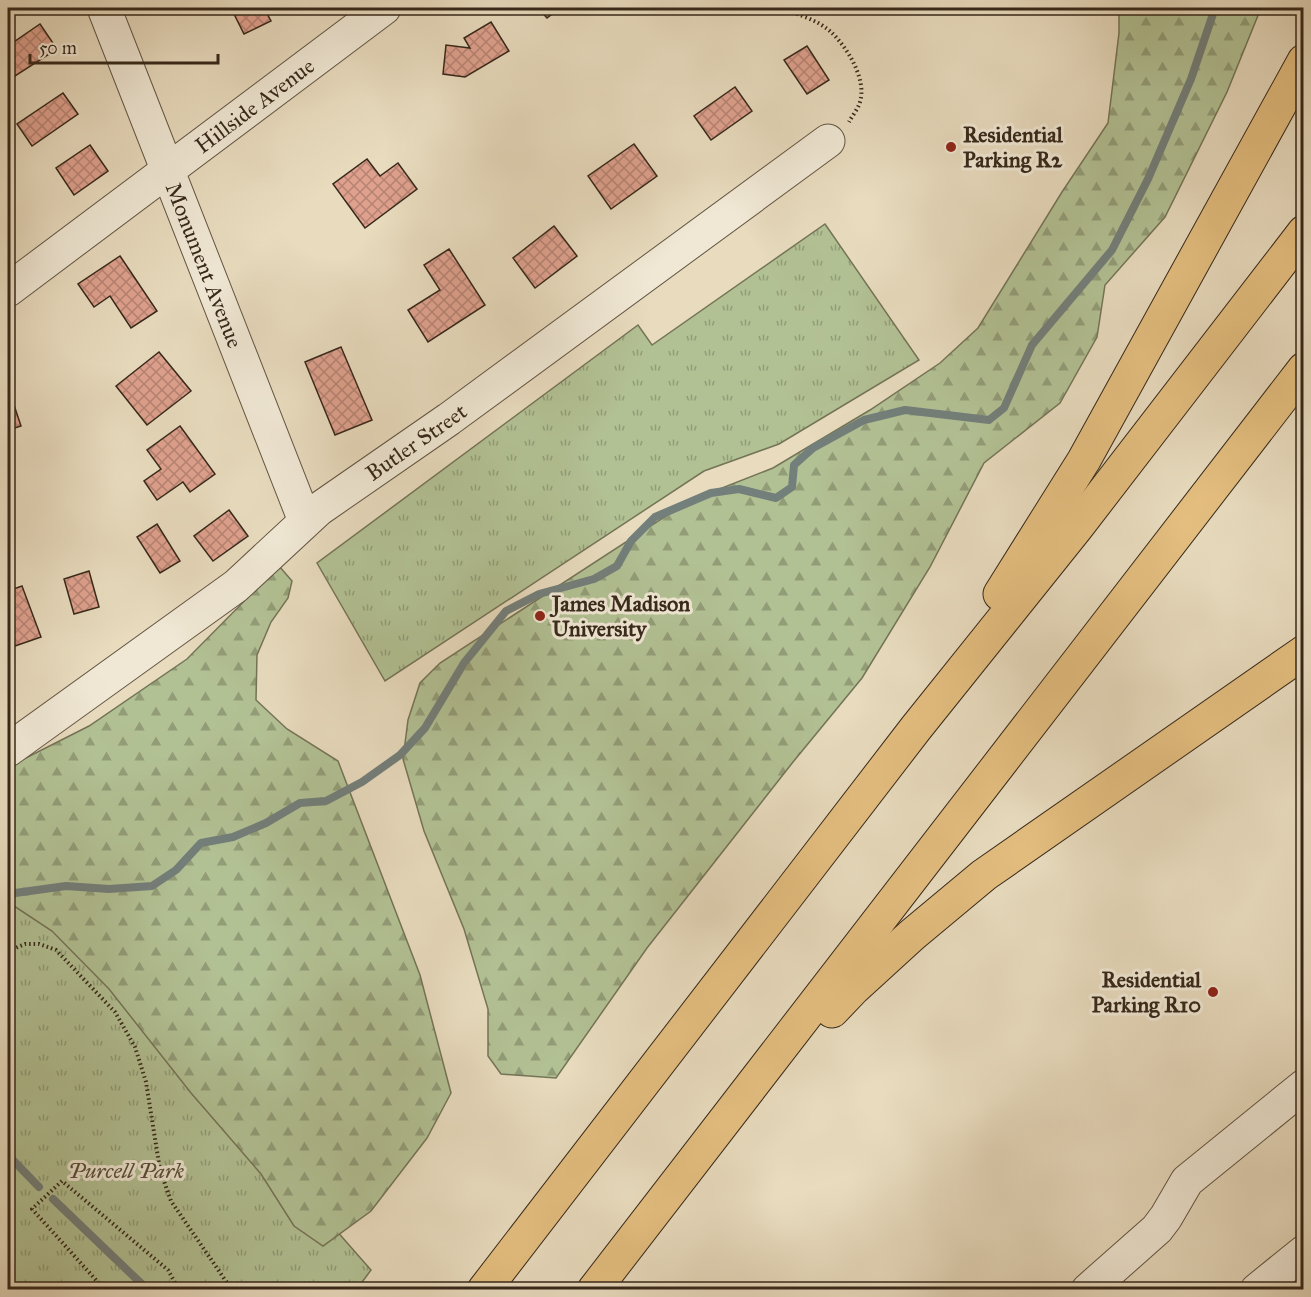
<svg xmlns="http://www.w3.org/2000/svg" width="1311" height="1297" viewBox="0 0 1311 1297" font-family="'IM FELL Great Primer',serif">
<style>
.grass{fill:url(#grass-tufts);stroke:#747457;stroke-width:1.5}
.forest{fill:url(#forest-firs);stroke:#747457;stroke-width:1.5}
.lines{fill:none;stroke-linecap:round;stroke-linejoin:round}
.stream{stroke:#737f7b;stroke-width:8}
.building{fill:url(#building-cross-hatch);stroke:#36281a;stroke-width:1.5}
.minor-casing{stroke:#625543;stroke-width:35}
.highway-casing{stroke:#36281a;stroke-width:35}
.path{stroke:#36281a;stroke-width:4;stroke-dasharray:1.5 3;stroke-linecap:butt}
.minor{stroke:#f0e8d5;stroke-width:33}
.highway{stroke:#e4be7f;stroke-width:33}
.poi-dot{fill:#8f2418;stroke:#f0e8d5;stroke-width:2}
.labels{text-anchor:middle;stroke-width:6;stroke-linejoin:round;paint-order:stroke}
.street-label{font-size:22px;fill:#36281a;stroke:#f0e8d5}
.poi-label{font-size:22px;font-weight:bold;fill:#36281a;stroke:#f0e8d5;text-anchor:start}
.park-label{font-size:22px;font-style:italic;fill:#554e38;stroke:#f0e8d5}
</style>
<defs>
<pattern id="grass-tufts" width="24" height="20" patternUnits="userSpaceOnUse" patternTransform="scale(1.5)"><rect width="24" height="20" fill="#b2c194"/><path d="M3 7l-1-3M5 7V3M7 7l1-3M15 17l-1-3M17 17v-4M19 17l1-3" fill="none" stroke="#929d78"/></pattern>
<pattern id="forest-firs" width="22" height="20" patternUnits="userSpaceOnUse" patternTransform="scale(1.5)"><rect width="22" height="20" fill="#b2c194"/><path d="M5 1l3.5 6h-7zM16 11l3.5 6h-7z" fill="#929d78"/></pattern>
<pattern id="building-cross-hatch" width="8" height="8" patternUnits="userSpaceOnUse" patternTransform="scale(1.5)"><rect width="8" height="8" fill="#dfa18e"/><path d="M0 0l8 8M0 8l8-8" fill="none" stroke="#b68373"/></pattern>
</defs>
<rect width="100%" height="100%" fill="#e8dbbe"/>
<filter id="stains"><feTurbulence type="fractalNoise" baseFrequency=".00333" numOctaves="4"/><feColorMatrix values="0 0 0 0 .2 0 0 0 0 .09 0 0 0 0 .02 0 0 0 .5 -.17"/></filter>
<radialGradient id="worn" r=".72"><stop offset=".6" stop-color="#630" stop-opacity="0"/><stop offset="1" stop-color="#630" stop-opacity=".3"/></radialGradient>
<g class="grass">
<polygon points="825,224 919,360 779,444 704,471 385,681 317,563 638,325 652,345"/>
<polygon points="8,856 371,1270 357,1289 8,1289"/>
</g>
<g class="forest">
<polygon points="1119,8 1261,8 1227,92 1165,217 1105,285 1097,337 1060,403 984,463 930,567 862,678 793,762 647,948 556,1078 501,1074 488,1056 488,1009 464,929 424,831 403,759 408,720 420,683 440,663 689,501 773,468 870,410 940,363 978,328 1062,192 1108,123 1119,33"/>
<polygon points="279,566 292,581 288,598 271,622 257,655 256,700 287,729 338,761 420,975 451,1093 427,1138 371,1211 323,1246 294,1226 261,1174 191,1093 109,989 52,931 8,902 8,767 89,726 187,659"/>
</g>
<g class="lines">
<g class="stream">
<polyline points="8,894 66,886 109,889 152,886 176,870 201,843 233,837 266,823 300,803 326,801 362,782 400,755 425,728 464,663 506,611 539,594 594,579 617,566 631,541 655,517 711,493 739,489 776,498 792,487 794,465 813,448 864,420 905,410 989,420 1004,408 1032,345 1112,250 1148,179 1191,79 1215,8"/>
<polyline points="8,1155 39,1187"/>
<polyline points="53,1199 148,1290"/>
</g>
</g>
<g class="building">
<polygon points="231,8 264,8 271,21 244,34"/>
<polygon points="538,8 560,8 547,18"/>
<polygon points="491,22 509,51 465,77 443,74 446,45 470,48 464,38"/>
<polygon points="40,24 57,49 15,76 8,64 8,46"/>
<polygon points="807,46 829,80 807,94 784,60"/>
<polygon points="735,87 752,111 711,140 694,116"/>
<polygon points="63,93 78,114 32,146 17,124"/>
<polygon points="634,144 657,176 611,209 588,176"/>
<polygon points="90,145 108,171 74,195 56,168"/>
<polygon points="367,159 380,176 398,163 417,189 365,228 333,184"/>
<polygon points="554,226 577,256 535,288 513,258"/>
<polygon points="449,249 485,305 428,342 408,310 440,290 424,265"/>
<polygon points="120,256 157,311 131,328 110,296 94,307 78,284"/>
<polygon points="341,347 372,420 335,435 305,362"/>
<polygon points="159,352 191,391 147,425 116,386"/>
<polygon points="11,396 21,426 8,430 8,397"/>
<polygon points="180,426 215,474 190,492 183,482 157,500 144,481 161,469 147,450"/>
<polygon points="229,510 248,536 213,561 194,536"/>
<polygon points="157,524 180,561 160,573 137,537"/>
<polygon points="89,571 99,607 74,614 64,579"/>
<polygon points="22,586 41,637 15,646 8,626 8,591"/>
</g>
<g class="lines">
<g class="minor-casing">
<g id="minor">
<path id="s1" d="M104,8L305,521"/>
<path id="s2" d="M8,290L384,8"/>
<path id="s3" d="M8,750L236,586L319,509L449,419L828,141"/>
<polyline points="1088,1290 1157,1229 1166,1217 1187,1181 1304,1086"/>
<polyline points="1257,1290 1304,1252"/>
</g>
</g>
<g class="highway-casing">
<g id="highway">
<polyline points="1000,594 1084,460 1304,61"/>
<polyline points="832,1011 854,988 912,935 984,875 1304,652"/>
<polyline points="484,1290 916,728 1077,527 1304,232"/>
<polyline points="594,1290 1304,369"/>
</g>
</g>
<g class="path">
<path d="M780,8C797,14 818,20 831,32C847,47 867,79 860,102C858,109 852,116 849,122"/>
<polyline points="8,951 25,944 39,944 56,950 115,1012 135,1047 146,1082 160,1170 171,1201 232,1290"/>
<polyline points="8,1278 18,1290"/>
<polyline points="105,1290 32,1209 62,1181 168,1270 179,1290"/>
</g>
<use href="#minor" class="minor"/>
<use href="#highway" class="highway"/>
</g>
<g class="poi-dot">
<circle cx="951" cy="147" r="6"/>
<circle cx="540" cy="616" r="6"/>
<circle cx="1213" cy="992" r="6"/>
</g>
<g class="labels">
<g class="street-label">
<text dy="8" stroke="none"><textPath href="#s2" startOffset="308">Hillside Avenue</textPath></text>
<text dy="8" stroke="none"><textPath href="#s1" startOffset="276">Monument Avenue</textPath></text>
<text dy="8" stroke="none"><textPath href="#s3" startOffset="512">Butler Street</textPath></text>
</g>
<g class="poi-label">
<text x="963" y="142">Residential<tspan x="963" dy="25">Parking R2</tspan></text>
<text x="552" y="611">James Madison<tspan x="552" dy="25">University</tspan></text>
<text x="1201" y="987" text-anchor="end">Residential<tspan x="1201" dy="25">Parking R10</tspan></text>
</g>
<g class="park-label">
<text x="126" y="1178">Purcell Park</text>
</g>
</g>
<rect width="1311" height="1297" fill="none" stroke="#e8dbbe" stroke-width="30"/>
<rect x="9" y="9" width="1293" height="1279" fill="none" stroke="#36281a" stroke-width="3"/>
<rect x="15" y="15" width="1281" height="1267" fill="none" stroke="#36281a" stroke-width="1.5"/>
<path d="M30 54v9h188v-9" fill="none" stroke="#36281a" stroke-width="3"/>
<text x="39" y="54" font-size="18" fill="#36281a" stroke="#f0e8d5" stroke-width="4.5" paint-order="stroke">50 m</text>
<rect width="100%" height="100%" filter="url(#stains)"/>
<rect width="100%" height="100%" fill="url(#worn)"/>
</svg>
